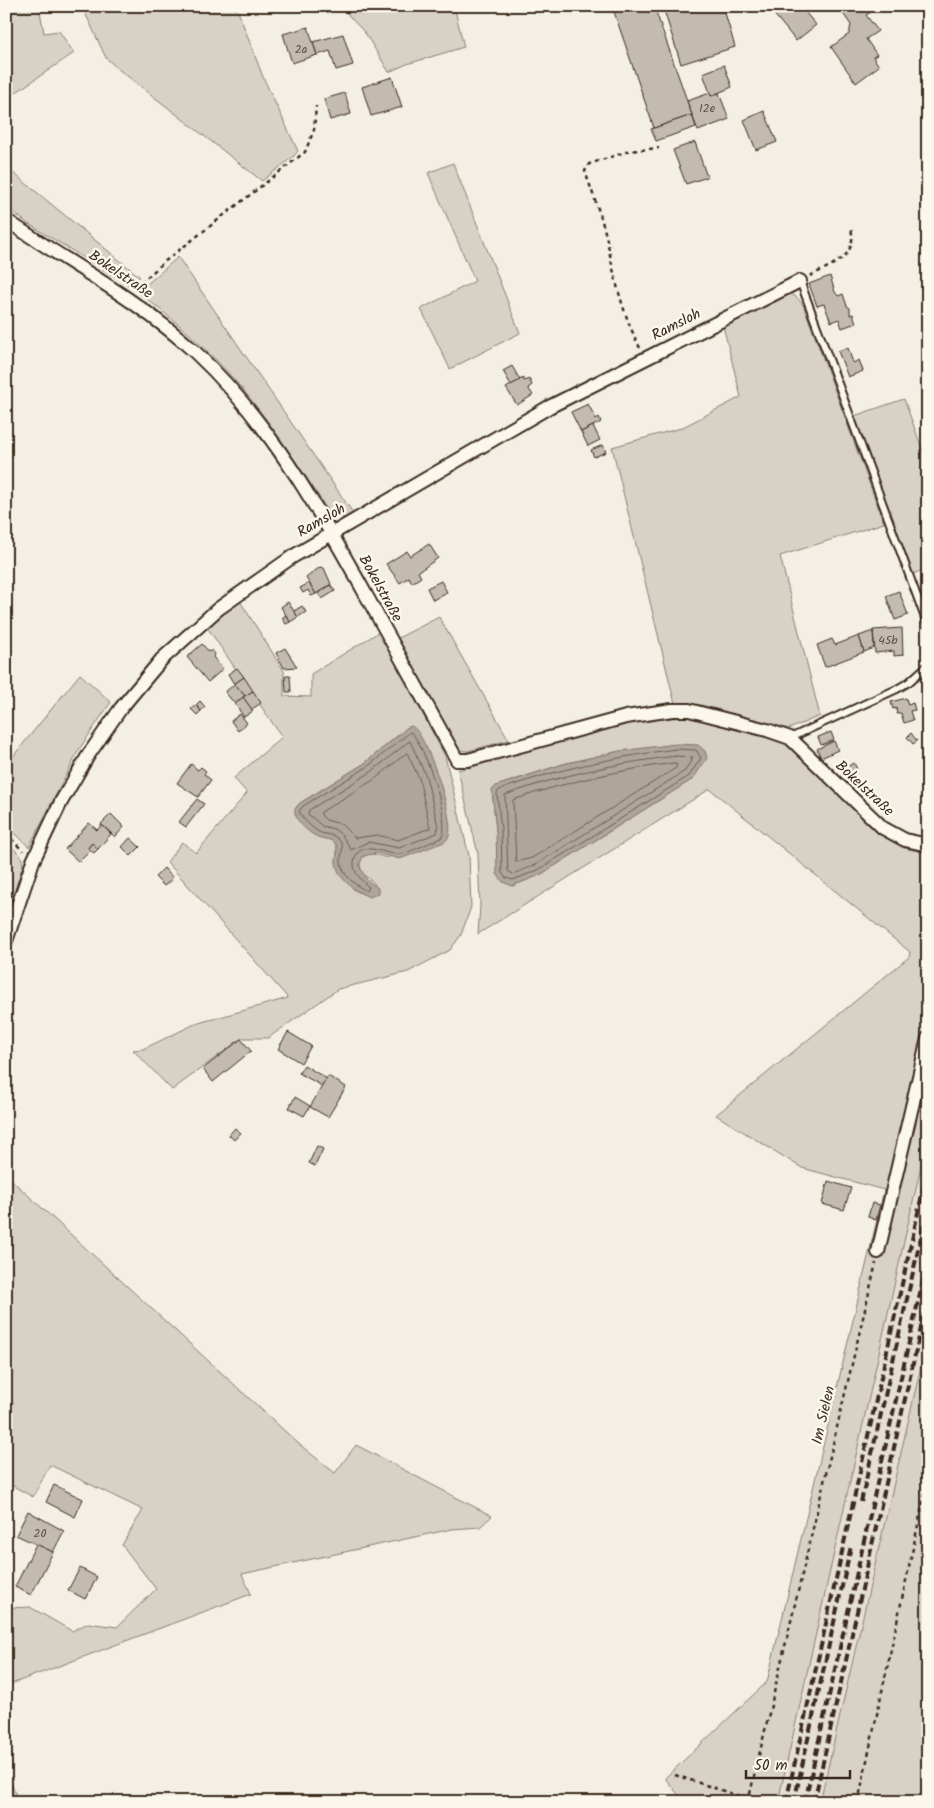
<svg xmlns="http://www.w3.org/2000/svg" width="934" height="1808" viewBox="0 0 934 1808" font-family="Kalam,sans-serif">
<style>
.built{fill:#e5dfd4}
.green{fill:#d8d1c6;stroke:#8a7e72;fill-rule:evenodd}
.water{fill:#afa69a;stroke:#817468}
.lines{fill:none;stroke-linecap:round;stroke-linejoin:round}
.shore{stroke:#695c50;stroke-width:1}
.building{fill:#c3bbb0;stroke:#3b2a1e}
.service-casing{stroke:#3b2a1e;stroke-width:10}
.minor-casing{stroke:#3b2a1e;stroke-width:16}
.path{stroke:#3b2a1e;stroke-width:2.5;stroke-dasharray:4 4;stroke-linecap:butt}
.service{stroke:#fbf7ec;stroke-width:6}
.minor{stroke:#fbf7ec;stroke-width:12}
.rail{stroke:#3b2a1e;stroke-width:4;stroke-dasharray:8 4;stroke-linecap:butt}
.labels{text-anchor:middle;stroke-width:5;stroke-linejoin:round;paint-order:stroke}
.number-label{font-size:12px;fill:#5d4e42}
.street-label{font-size:15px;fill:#3b2a1e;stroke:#fbf7ec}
</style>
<rect width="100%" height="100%" fill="#f3efe4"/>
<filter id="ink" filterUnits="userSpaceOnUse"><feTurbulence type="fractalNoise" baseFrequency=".02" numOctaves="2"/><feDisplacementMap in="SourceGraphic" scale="10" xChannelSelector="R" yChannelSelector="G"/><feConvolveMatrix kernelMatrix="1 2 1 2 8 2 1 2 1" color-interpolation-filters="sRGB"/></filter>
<g filter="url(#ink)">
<polygon class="built" points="928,1135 928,1336 920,1370 820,1802 778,1802"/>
<g class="green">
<polygon points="6,6 39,6 44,33 59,31 74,53 6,99"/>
<polygon points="82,6 236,6 263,77 298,151 293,157 262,181 117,68 106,58"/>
<polygon points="340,6 454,6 464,47 407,64 389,72 365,33"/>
<polygon points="453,163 520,333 450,369 421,309 475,281 428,173"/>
<polygon points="6,167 140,277 130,286 27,223 6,207"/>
<path d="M178,257L353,513L345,518L330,514C293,456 255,397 205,349C184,328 161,310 138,292Z"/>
<path d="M786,294C796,294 799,299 804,307L884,523L780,556L820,716L789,729L700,705L675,704L612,447L681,428L741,397L723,326Z"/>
<polygon points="904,399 928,465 928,568 913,574 854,416"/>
<path d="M240,601L284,671V696L311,697V674L379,632L445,756L469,856L471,907L461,935L450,950L408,972L338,989L268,1038H242L172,1090L133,1050L143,1049L195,1024L288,998L167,862L182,842L196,853L247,793L234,778L282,737L207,627ZM408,727L388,858L369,853L359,860L362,873L375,884L370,897L354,890L337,855L336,844L295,809L300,803L365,763Z"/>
<polygon points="439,617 509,740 468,751 460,750 398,638"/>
<polygon points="80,674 111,702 80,748 29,847 6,824 6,765"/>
<path d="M689,717L786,743L870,826L904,848L928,853V1135L778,1802H684L665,1778L767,1682L884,1190L802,1168L716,1115L909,957L910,952L710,789L478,934L480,906L478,854L458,770C535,750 608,720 689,717ZM620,751L693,779L540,875L512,886L496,830L492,790L496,786L563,764Z"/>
<polygon points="6,841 21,856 23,864 6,919"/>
<polygon points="6,1175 300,1445 335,1473 356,1445 492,1516 480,1527 452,1529 242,1574 251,1594 6,1686 6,1608 30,1607 72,1631 88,1623 117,1627 156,1589 122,1545 143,1510 50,1465 33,1497 6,1482"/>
<polygon points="928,1336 928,1802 820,1802"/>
<polygon points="6,1770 19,1802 6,1802"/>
</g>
<g class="water">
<path d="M412,726C427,735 455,819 449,836C448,838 446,841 444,842L400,859L376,853L363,856L359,866L367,880L378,888V893L370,897C356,892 337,879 336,862C335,856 341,850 336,844C331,838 324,840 318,837C308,833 293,819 295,809L300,803L365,763L408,727Z"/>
<polygon points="676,744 698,745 705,751 707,758 693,779 540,875 512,886 503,882 497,874 496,830 492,790 496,786 563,764 620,751"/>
</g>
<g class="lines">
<g class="shore">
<path d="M411,732C424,743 453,826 441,838C428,843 414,851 401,854C388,857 358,836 354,862C353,873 362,881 369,887L367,891C356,886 342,875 341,862C340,854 346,847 339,840C334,834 328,835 321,833C314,830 301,818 299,811L303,806L367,767Z"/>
<polygon points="410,741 426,776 438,826 437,833 399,848 368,842 351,850 342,835 334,829 322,826 308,814 309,810 371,772"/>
<path d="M676,749L696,750L701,758L689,776L538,870L513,880L506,878L502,873L501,829L497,793L499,790C557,769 615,757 676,749Z"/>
<polygon points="407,753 419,778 430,828 398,840 377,835 355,838 341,824 326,820 321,815 321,812 375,779"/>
<path d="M676,756L693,757L685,771L535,865L513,874L508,871L505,795C561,775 617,763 676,756Z"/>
<path d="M674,763L677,765L676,768L532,858L516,862L513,800C566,782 619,770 674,763Z"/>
</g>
</g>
<g class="building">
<polygon points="612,6 654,6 692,115 654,128"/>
<polygon points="654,6 723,6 735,47 681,64 663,7 655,9"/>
<polygon points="781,6 800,6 816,25 796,41 773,13"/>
<polygon points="838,6 867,6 871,12 866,15 878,31 866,39 877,55 873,57 879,66 856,83 831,47 849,34 851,25"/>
<polygon points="308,27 317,55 292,63 283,34"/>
<polygon points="343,34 353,65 336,70 330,51 317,55 313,42"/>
<polygon points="724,65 732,87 711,96 703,73"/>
<polygon points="392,77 402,107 371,116 362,87"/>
<polygon points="345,93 351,114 330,120 324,99"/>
<polygon points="710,93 711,96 719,93 729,119 698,131 687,101"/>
<polygon points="764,111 777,142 756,150 744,120"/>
<polygon points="692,115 696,127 656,141 651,129"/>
<polygon points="695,142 707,177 686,184 673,150"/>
<polygon points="830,276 835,292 838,296 843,294 847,306 850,308 850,315 853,314 856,323 842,328 839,319 831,322 824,304 817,306 809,284"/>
<polygon points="848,348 853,363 859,360 863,371 848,377 838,351"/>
<polygon points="512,366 520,380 511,385 503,371"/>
<polygon points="523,378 524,381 529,379 532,385 528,388 533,395 517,405 506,388"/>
<polygon points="588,404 596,419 599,417 601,422 581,432 571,412"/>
<polygon points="593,426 600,440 588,446 581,432"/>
<polygon points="603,445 606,452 594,457 591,450"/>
<polygon points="429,544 438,558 418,572 421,577 412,583 409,577 400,583 386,564 407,551 410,556"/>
<polygon points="320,567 324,568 331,584 316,594 306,578"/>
<polygon points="441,581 447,592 433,600 427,588"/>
<polygon points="309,583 316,594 311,596 308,590 303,593 300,588"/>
<polygon points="331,585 335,591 322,599 318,593"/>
<polygon points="899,591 908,615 895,620 886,596"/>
<polygon points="288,602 298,617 290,622 281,607"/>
<polygon points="302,606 306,612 298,617 294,611"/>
<polygon points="286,615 290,622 286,624 282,618"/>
<polygon points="902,628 903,655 894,656 894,651 875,653 873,630"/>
<polygon points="873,631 874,648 864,652 859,636"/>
<polygon points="859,636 864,652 825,667 817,645 832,639 835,645"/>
<polygon points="202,644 209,652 212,650 215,654 213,657 223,669 208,682 187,657"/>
<polygon points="285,648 297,667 284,668 276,653"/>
<polygon points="237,668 244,677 234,684 228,674"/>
<polygon points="285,676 290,676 291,692 286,692"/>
<polygon points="244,677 253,691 245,696 234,684"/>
<polygon points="235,684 245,696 235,704 225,692"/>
<polygon points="253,691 261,703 251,710 243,697"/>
<polygon points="243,697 253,711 244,717 235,704"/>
<polygon points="906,698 908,705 913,703 915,710 910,711 913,720 904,723 901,713 897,714 896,708 893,709 891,702"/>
<polygon points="200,701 205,707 201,711 196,705"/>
<polygon points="196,705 201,711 197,715 191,709"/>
<polygon points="240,714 247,723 238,731 231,721"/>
<polygon points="831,732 834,740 821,745 818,737"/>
<polygon points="911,733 917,741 913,744 907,737"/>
<polygon points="834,741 838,750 821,758 817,749"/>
<polygon points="854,763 857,769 849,773 846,767"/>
<polygon points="191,764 198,770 201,767 206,771 204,774 211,780 198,797 177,783"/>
<polygon points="197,799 204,804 186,827 179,822"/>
<polygon points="111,814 124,827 115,837 101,824"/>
<polygon points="89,823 97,830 102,825 111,834 98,849 92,843 88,848 91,850 79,862 65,849"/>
<polygon points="130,838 140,847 131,856 122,847"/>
<polygon points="92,843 98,849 94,853 88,848"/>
<polygon points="164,868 173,878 164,886 155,877"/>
<polygon points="288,1032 311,1046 301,1063 278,1049"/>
<polygon points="241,1039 251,1051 213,1082 203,1069"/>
<polygon points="304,1065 327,1079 322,1086 299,1073"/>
<polygon points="328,1076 346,1087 328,1117 310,1107"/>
<polygon points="295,1097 310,1106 304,1116 289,1108"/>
<polygon points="235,1128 241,1133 234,1140 229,1135"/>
<polygon points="317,1146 323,1149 315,1166 309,1163"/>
<polygon points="828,1181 851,1188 844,1210 822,1204"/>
<polygon points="872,1203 880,1205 876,1220 868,1217"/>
<polygon points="54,1485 83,1499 75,1517 46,1502"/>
<polygon points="28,1511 64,1531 53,1552 16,1535"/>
<polygon points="36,1544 53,1552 31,1595 15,1587"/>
<polygon points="80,1568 97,1577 85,1599 68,1590"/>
</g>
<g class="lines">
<g class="service-casing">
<g id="service">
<polyline points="800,281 928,626"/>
<polyline points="790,738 897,689 909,682 928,665"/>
</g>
</g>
<g class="minor-casing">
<g id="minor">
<path d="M6,220C70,264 138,299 195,352C268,420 318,508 366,595C396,650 427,705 457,760H468L626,717L672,710H689L767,730L790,738L883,828L905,840L928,845"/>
<polyline points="6,941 33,861 61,802 89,754 121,708 162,659 218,609 292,557 549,407 800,281"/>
<polyline points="878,1252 928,1038"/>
</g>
</g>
<g class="path">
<path d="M810,276C832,264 858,258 851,228"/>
<polyline points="135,288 164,262 305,152 314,130 316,106"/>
<path d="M640,348C623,315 615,280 608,245C603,220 593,195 585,171L589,164L629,151L659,148"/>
<polyline points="6,833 23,851"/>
<polyline points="675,1775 757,1802"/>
<polyline points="748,1802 876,1263"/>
<polyline points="858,1802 928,1479"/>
</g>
<use href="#service" class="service"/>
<use href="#minor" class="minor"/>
<g class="rail">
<polyline points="861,1502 928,1206"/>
<polyline points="786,1802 928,1168"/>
<polyline points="794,1802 851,1546"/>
<polyline points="805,1802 928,1258"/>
<polyline points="814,1802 928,1297"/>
</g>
</g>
</g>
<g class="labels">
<g class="number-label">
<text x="301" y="53">2a</text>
<text x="707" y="112">12e</text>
<text x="888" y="644">45b</text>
<text x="40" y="1537">20</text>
</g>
<g class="street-label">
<text transform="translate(121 274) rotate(34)" y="5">Bokelstraße</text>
<text transform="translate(676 324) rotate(-27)" y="5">Ramsloh</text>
<text transform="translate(321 520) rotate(-30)" y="5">Ramsloh</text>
<text transform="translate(381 588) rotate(61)" y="5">Bokelstraße</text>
<text transform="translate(865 788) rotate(43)" y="5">Bokelstraße</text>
<text transform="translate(823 1415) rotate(-77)" y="5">Im Sielen</text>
</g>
</g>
<rect width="934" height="1808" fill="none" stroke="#fbf7ec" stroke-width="25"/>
<rect x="12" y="12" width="909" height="1783" fill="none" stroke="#3b2a1e" stroke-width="2" filter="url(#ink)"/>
<path d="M746 1770v8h104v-8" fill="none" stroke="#3b2a1e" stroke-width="2.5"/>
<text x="754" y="1770" font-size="15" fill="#3b2a1e" stroke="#fbf7ec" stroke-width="4" paint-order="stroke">50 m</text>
</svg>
